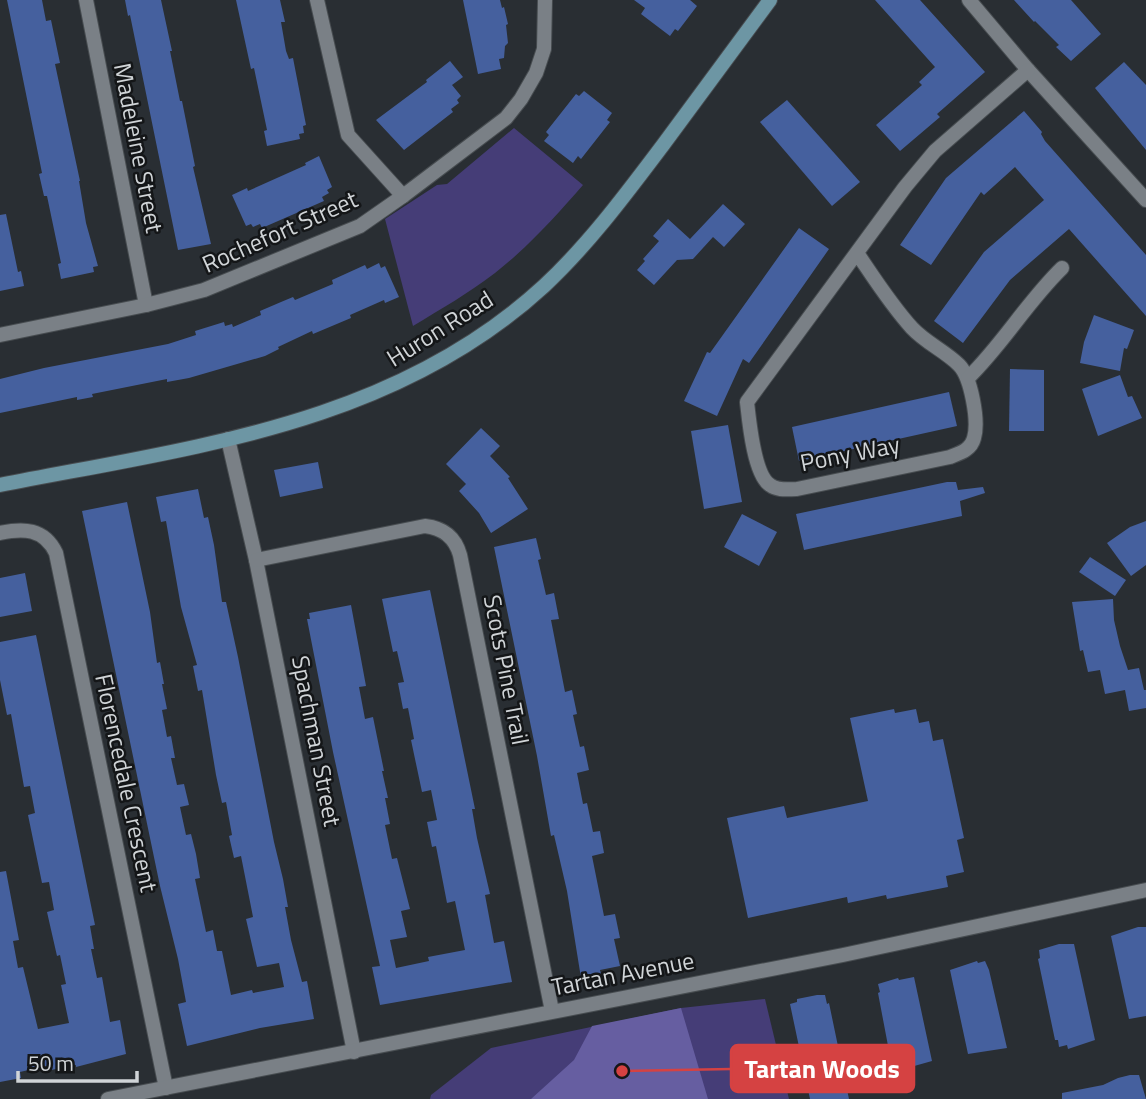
<svg xmlns="http://www.w3.org/2000/svg" width="1146" height="1099" viewBox="0 0 1146 1099" font-family="'Titillium Web',sans-serif">
<style>
.green{fill:#453d77}
.forest{fill:#665ea1}
.building{fill:#45609e}
.lines{fill:none;stroke-linecap:round;stroke-linejoin:round}
.street-casing{stroke:#474c50;stroke-width:16}
.secondary-casing{stroke:#474c50;stroke-width:16}
.street{stroke:#7a8086;stroke-width:14}
.secondary{stroke:#6d96a4;stroke-width:14}
.labels{text-anchor:middle;stroke-width:5;stroke-linejoin:round;paint-order:stroke}
.street-label{font-size:24px;fill:#d0d4d7;stroke:#141618}
.leader{fill:none;stroke:#d54242;stroke-width:2.5}
.callout-dot{fill:#d54242;stroke:#141618;stroke-width:2.5}
.callout{fill:#d54242;stroke:#d54242;stroke-width:2.5}
.callout-label{font-size:26px;text-anchor:middle;font-weight:bold;fill:#fff}
</style>
<rect width="100%" height="100%" fill="#292e33"/>
<g class="green">
<path d="M514,128L583,185C556,216 528,247 495,273C469,293 441,309 413,326L385,219L437,185L447,184Z"/>
<polygon points="765,999 789,1099 430,1099 431,1095 491,1048 681,1008"/>
</g>
<polygon class="forest" points="681,1008 708,1099 531,1099 574,1060 592,1026"/>
<g class="building">
<polygon points="7,0 42,0 46,21 51,20 60,63 55,64 80,181 79,181 86,223 98,266 93,267 94,272 61,279 58,264 61,263 47,196 44,196 39,174 42,173"/>
<polygon points="125,0 161,0 172,51 170,51 180,101 182,101 195,166 193,167 211,244 178,250 130,15 128,16"/>
<polygon points="236,0 280,0 285,22 281,22 286,51 289,59 293,58 306,125 303,126 304,133 299,134 300,139 267,146 264,131 267,130 254,68 251,69"/>
<polygon points="463,0 500,0 502,8 504,7 508,24 506,25 508,43 505,46 504,58 499,59 501,69 478,74"/>
<polygon points="634,0 690,0 697,6 678,31 675,29 670,36 641,14 645,8"/>
<polygon points="875,0 920,0 985,72 937,114 940,117 900,151 876,125 922,85 919,82 935,67"/>
<polygon points="1014,0 1071,0 1101,34 1071,61 1056,47 1059,45 1035,21 1034,22"/>
<polygon points="450,61 463,77 452,85 461,96 457,100 459,103 451,109 453,112 404,150 376,120 427,82 426,80"/>
<polygon points="1124,62 1146,85 1146,150 1095,88"/>
<polygon points="584,91 612,113 607,120 610,122 581,159 578,156 573,163 544,141 549,135 546,132 576,94 579,96"/>
<polygon points="787,100 860,182 832,206 760,122"/>
<polygon points="1024,111 1042,132 1041,134 1045,141 1146,255 1146,316 1069,229 1010,280 963,343 934,321 984,252 1044,200 1015,167 984,195 981,192 931,265 900,245 946,178"/>
<polygon points="319,156 332,187 327,190 329,193 322,197 324,201 262,228 260,224 253,227 251,224 246,226 232,195 247,188 248,191 306,165 305,163"/>
<polygon points="723,204 745,224 724,247 713,237 693,259 677,260 654,285 637,270 645,261 643,259 659,241 653,236 668,219 690,239"/>
<polygon points="6,214 18,272 21,271 24,286 0,291 0,215"/>
<polygon points="799,228 829,249 749,363 743,359 717,416 684,401 707,352 710,353"/>
<polygon points="379,263 381,268 385,266 399,297 385,303 384,300 350,315 351,318 313,334 312,331 278,347 279,349 265,356 189,378 167,382 167,379 92,394 93,397 77,400 77,397 0,413 0,379 44,368 168,344 196,335 195,331 224,322 225,326 232,324 233,327 261,315 260,311 281,302 293,297 295,300 333,284 332,280 365,265 367,269"/>
<polygon points="1094,315 1134,330 1127,349 1124,348 1120,371 1080,363 1084,342"/>
<polygon points="1010,369 1044,370 1044,431 1009,431"/>
<polygon points="1120,375 1128,397 1132,396 1142,418 1098,436 1082,389"/>
<polygon points="949,392 957,426 799,461 792,427"/>
<polygon points="728,425 742,502 704,509 691,431"/>
<polygon points="481,428 500,446 490,456 510,477 508,478 528,509 491,533 479,513 459,491 466,484 446,464"/>
<polygon points="318,462 323,488 280,497 274,470"/>
<polygon points="947,482 956,482 958,490 983,487 985,493 960,501 962,516 804,550 796,514"/>
<polygon points="198,489 204,518 208,517 214,545 222,602 226,602 238,657 274,842 283,879 288,907 285,907 291,940 302,982 307,981 314,1019 260,1028 187,1046 178,1004 186,1002 178,959 160,886 82,511 127,502 150,612 157,663 160,662 164,684 162,684 167,709 162,710 167,737 171,736 175,758 171,758 177,785 184,784 189,805 180,807 186,835 191,834 196,854 200,878 195,879 206,932 213,930 217,951 222,951 231,995 252,990 253,993 284,987 279,963 257,967 246,919 253,917 241,856 234,858 229,836 232,835 226,802 222,803 216,775 202,690 198,691 193,666 197,665 181,607 166,521 161,522 156,497"/>
<polygon points="742,514 777,532 759,566 724,547"/>
<polygon points="1146,521 1146,565 1131,576 1107,543 1130,527"/>
<polygon points="536,538 541,559 538,560 546,595 554,593 559,619 551,620 565,692 572,690 577,714 573,715 580,747 584,746 589,770 577,773 583,804 587,803 593,832 600,831 604,853 592,856 604,916 615,914 620,938 614,939 620,966 600,970 601,974 581,978 567,891 554,835 551,836 537,756 494,547"/>
<polygon points="1090,557 1126,580 1115,596 1079,572"/>
<polygon points="25,573 32,611 0,617 0,578"/>
<polygon points="430,590 475,809 472,809 477,838 490,894 485,895 494,943 504,941 512,982 380,1005 372,967 380,966 333,752 307,619 310,619 309,613 351,605 366,686 359,687 365,719 373,717 384,771 382,771 388,798 385,798 390,824 385,825 392,859 397,858 410,909 401,911 407,937 390,940 396,968 429,961 428,957 465,950 455,901 447,903 436,846 432,847 427,822 437,820 431,790 422,792 411,740 414,739 408,708 403,709 398,683 404,682 397,651 393,652 382,599"/>
<polygon points="1113,599 1114,620 1120,646 1128,670 1139,668 1144,690 1146,690 1146,708 1129,711 1125,690 1105,694 1100,670 1088,672 1083,650 1080,651 1072,602"/>
<polygon points="36,635 95,925 90,926 94,949 91,949 97,978 102,977 110,1022 120,1020 126,1054 76,1067 76,1065 51,1070 50,1065 20,1072 21,1078 0,1082 0,872 6,871 19,940 13,941 18,968 23,967 38,1029 69,1023 61,985 66,984 60,955 57,956 47,912 54,910 49,882 42,883 28,815 35,813 30,786 24,787 11,714 7,715 0,680 0,642"/>
<polygon points="894,709 895,713 916,709 919,723 929,721 933,741 943,739 964,838 957,840 964,872 946,876 948,887 887,899 886,895 848,903 847,897 748,918 727,818 784,806 787,818 868,801 850,718"/>
<polygon points="1138,927 1146,927 1146,1016 1129,1019 1111,936"/>
<polygon points="1059,944 1074,944 1095,1040 1068,1049 1067,1045 1059,1047 1058,1040 1055,1040 1038,959 1040,958 1039,950"/>
<polygon points="977,961 978,963 985,961 989,970 1007,1048 968,1054 950,970"/>
<polygon points="914,977 932,1061 893,1072 878,993 880,992 878,984 898,978 899,980"/>
<polygon points="817,995 825,995 827,1004 829,1003 849,1099 810,1099 790,1004 797,1002 797,999"/>
<polygon points="1130,1075 1139,1075 1146,1099 1062,1099 1062,1093 1103,1085 1118,1078"/>
</g>
<g class="lines">
<g class="street-casing">
<g id="street">
<polyline points="86,0 146,305"/>
<polyline points="317,0 348,135 403,196"/>
<polyline points="969,0 1028,70 1146,200"/>
<path d="M857,253C874,278 891,305 912,328C926,343 945,351 959,365C971,377 979,421 974,438C971,450 960,453 950,457L797,489C788,489 778,491 770,485C754,475 749,420 747,402L905,187L935,151L1028,70"/>
<polyline points="0,335 146,305 204,290 360,226 403,196 506,118 521,99 536,73 544,49 545,0"/>
<path d="M968,378C1003,344 1027,302 1062,268"/>
<polyline points="228,439 256,560 354,1052"/>
<path d="M0,533C23,528 44,528 56,553L166,1088"/>
<path d="M256,560L425,526C443,528 455,537 460,555L552,1011"/>
<polyline points="108,1099 843,955 1146,890"/>
</g>
</g>
<g class="secondary-casing">
<path id="secondary" d="M0,485C192,447 393,425 544,286C589,244 626,194 663,145C699,96 735,48 770,0"/>
</g>
<use href="#street" class="street"/>
<use href="#secondary" class="secondary"/>
</g>
<g class="labels">
<g class="street-label">
<text transform="translate(138 148) rotate(79)" y="8">Madeleine Street</text>
<text transform="translate(280 232) rotate(-24)" y="8">Rochefort Street</text>
<text transform="translate(440 329) rotate(-32)" y="8">Huron Road</text>
<text transform="translate(850 454) rotate(-11)" y="8">Pony Way</text>
<text transform="translate(506 670) rotate(79)" y="8">Scots Pine Trail</text>
<text transform="translate(316 741) rotate(79)" y="8">Spachman Street</text>
<text transform="translate(126 783) rotate(78)" y="8">Florencedale Crescent</text>
<text transform="translate(623 974) rotate(-11)" y="8">Tartan Avenue</text>
</g>
</g>
<path class="leader" d="M622 1071L731 1069"/>
<circle class="callout-dot" cx="622" cy="1071" r="7"/>
<rect class="callout" x="731" y="1045" width="183" height="47" rx="7"/>
<g class="callout-label">
<text x="822" y="1078">Tartan Woods</text>
</g>
<path d="M18 1071v10h119v-10" fill="none" stroke="#d0d4d7" stroke-width="3.5"/>
<text x="28" y="1071" font-size="21" fill="#d0d4d7" stroke="#141618" stroke-width="5" paint-order="stroke">50 m</text>
</svg>
